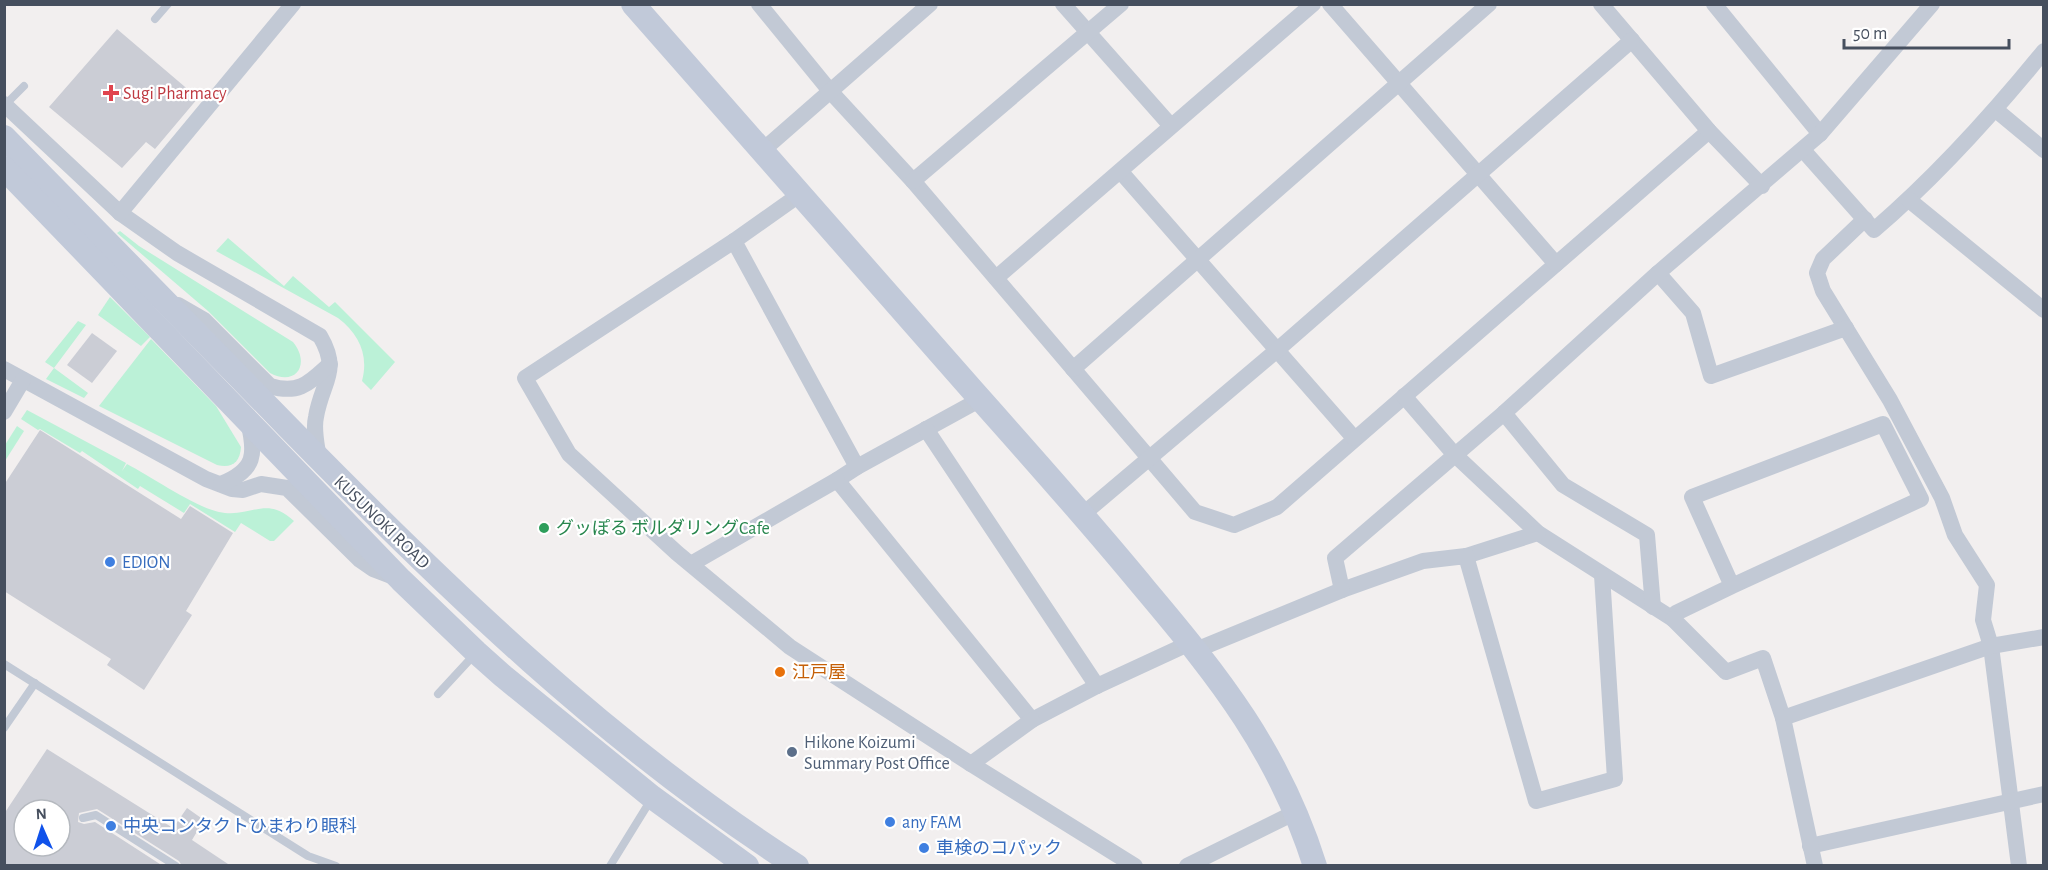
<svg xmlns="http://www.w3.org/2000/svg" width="2048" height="870" viewBox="0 0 2048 870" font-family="'Alegreya Sans','Noto Sans JP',sans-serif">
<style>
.green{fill:#bbf1d7}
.building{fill:#cbcdd5;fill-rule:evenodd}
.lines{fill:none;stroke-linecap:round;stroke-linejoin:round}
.lane{stroke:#c2c9d5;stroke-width:8}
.street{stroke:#c2c9d5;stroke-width:16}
.secondary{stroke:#c1c9d9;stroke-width:24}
.health-dot{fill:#e0444e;stroke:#fff;stroke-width:2}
.leisure-dot{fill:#2e9e5b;stroke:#fff;stroke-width:2}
.shop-dot{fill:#3f7fe0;stroke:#fff;stroke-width:2}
.food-dot{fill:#e8710a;stroke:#fff;stroke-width:2}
.service-dot{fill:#5c6f8a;stroke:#fff;stroke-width:2}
.labels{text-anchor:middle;stroke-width:4.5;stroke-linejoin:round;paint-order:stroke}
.health-label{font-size:18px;fill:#be3a42;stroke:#fff;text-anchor:start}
.street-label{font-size:18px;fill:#464f5e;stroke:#fff}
.leisure-label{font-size:18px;fill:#27864d;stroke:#fff;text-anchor:start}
.shop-label{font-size:18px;fill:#366cbe;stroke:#fff;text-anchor:start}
.food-label{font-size:18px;fill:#c56008;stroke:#fff;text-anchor:start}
.service-label{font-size:18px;fill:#4e5e75;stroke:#fff;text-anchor:start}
</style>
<rect width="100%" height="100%" fill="#f2efef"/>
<g class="green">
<path d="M120,231L139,246L293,342C311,364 296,387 270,373L208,311L117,233Z"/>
<path d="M228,238L284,286L293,276L329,307L335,302L395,362L371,390L362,381C369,355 359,334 338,318L216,251Z"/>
<polygon points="110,297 150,337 141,346 98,315"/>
<polygon points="78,321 86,325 54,368 88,393 84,398 46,379 54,368 45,362"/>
<path d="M151,339L216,406L241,447C240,462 232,469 217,465L99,406Z"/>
<path d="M27,410L126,463L122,471L127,464C152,477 193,506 219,512C250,519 266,494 294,521L274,541H270L241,523L235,532L190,504L184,513L140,486L138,489L82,451L80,453L40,429L38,430L21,419Z"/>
<polygon points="17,426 24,431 5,461 5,445"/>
</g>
<g class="building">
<polygon points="117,29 198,98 155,149 146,142 122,168 49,107"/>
<polygon points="92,333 117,351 92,383 67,365"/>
<polygon points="40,430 181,519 190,506 233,533 186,611 192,615 144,690 107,665 111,659 4,591 4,485"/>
<path d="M47,749L173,828L187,808L204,820L192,840L231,866H182L179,861L97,809L79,813L78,822L84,824L95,822L163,866H4V814ZM24,810H60V846H24Z"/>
</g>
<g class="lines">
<g class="lane">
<polyline points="155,19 168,4"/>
<polyline points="5,105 24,86"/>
<polyline points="4,664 308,856 336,866"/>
<polyline points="438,694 474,655"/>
<polyline points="4,728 35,683"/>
<polyline points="83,818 96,815 176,866"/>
<polyline points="610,866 652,798"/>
</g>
<g class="street">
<polyline points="759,4 830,91 913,181 1195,512 1234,525 1277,507 1709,131"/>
<polyline points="1063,4 1171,126"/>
<polyline points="1330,4 1556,264"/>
<polyline points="1601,4 1709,131 1762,186"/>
<polyline points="1714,4 1820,134"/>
<path d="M4,104L120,213L177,253L320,336C341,372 322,381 316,417C313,430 317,445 319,459"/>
<polyline points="1996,110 2044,150"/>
<path d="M1803,150L1874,230C1937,176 1992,115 2044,51"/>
<polyline points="762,151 930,4"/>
<polyline points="1121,172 1354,438"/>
<polyline points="913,181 1121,4"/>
<polyline points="799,195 734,241 857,467"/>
<polyline points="1909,200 2044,310"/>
<polyline points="120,213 293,4"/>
<polyline points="1865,219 1823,259 1817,273 1823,291 1890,400 1942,498 1955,535 1987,585 1983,620 1991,646 2019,866"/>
<polyline points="734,241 525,378 569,454 677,553 790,647 971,764"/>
<polyline points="1658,273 1693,313 1711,376 1846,328"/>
<polyline points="996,278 1313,4"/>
<path d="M178,305L204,320L270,386C300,395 310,382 330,364"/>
<polyline points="4,369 206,479 232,489 243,490 261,484 287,488 360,560 373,569 394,577"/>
<polyline points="1073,369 1489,4"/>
<polyline points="1404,396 1454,454 1538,533 1673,619 1676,613 1732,586 1692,497 1883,424 1921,499 1732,586"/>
<polyline points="981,399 857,467 837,480 1032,720 1097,686 1190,643"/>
<polyline points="4,412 23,380"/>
<polyline points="1504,413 1563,485 1647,535 1653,607"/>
<polyline points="926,429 1097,686"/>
<path d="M221,484C256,470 256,454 248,421"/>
<polyline points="1082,515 1276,351 1632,40"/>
<polyline points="1466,556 1538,533"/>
<polyline points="691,564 837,480"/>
<polyline points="1602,575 1615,779 1536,801 1466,556 1423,561 1342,590 1335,558 1504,413 1658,273 1820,134 1932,4"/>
<polyline points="1673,619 1726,672 1763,658 1783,718"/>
<polyline points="1196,650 1342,590"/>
<polyline points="1032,720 971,764 1135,866"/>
<polyline points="1810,846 2044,794"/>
<polyline points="1187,866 1296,812"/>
<polyline points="1815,866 1783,718 1991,646 2044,637"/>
</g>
<g class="secondary">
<path d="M633,4C747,133 860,263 974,392C1032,457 1090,522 1145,589C1220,678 1279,752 1315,866"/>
<path d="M4,137C99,233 194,331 289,428C445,587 608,745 797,866"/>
<polyline points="4,168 401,580 476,652 503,676 652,797 747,866"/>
</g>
</g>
<path class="health-dot" d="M108 84h6v6h6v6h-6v6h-6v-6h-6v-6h6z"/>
<circle class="leisure-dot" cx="544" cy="528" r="6"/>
<g class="shop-dot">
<circle cx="110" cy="562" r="6"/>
<circle cx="890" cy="822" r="6"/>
<circle cx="111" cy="826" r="6"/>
<circle cx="924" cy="848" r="6"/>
</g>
<circle class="food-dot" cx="780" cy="672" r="6"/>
<circle class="service-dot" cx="792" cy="752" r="6"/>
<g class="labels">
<g class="health-label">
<text x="123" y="99">Sugi Pharmacy</text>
</g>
<g class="street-label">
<text transform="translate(382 522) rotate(44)" y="6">KUSUNOKI ROAD</text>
</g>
<g class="leisure-label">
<text x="556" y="534">グッぽる ボルダリングCafe</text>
</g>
<g class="shop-label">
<text x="122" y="568">EDION</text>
<text x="902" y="828">any FAM</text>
<text x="123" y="832">中央コンタクトひまわり眼科</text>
<text x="936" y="854">車検のコパック</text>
</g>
<g class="food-label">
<text x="792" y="678">江戸屋</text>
</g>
<g class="service-label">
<text x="804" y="748">Hikone Koizumi<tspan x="804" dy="21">Summary Post Office</tspan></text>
</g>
</g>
<rect width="2048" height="870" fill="none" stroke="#464f5e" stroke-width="12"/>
<g transform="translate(42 828) rotate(357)"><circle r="28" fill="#ffffff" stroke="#b5b9bf" stroke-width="1.5"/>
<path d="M0-4.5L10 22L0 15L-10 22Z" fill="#1052ea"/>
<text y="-9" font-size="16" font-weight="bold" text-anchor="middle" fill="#464f5e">N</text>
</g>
<path d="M1844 39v9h165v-9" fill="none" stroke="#464f5e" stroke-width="3"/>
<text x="1853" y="39" font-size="18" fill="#464f5e" stroke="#ffffff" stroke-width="4.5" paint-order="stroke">50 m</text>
</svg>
